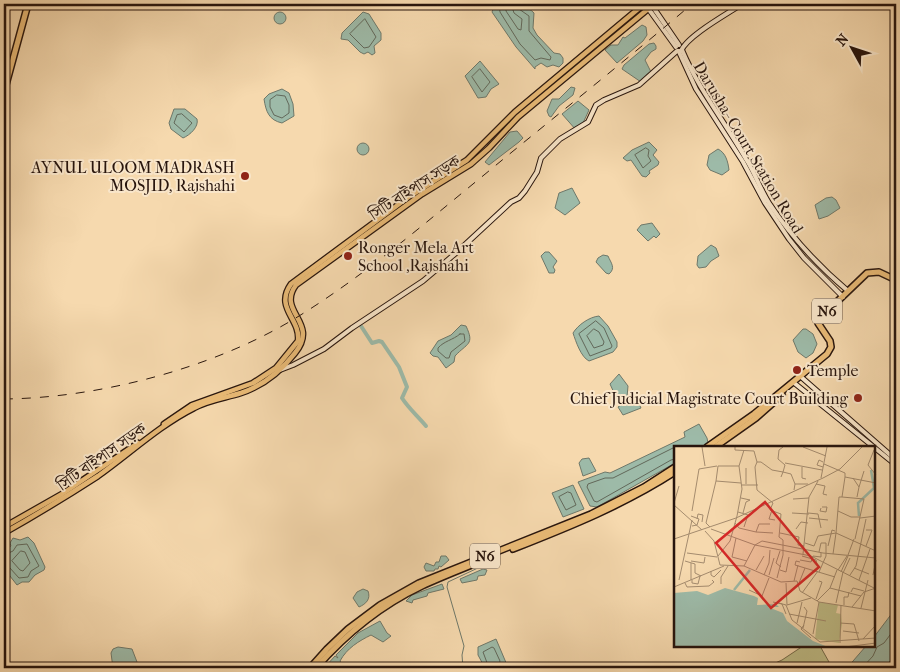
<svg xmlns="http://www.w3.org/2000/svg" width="900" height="672" viewBox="0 0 900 672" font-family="'IM FELL French Canon','Noto Serif Bengali',serif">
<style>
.green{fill:#c0be88;stroke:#746a4a}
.water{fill:#9dbaa8;stroke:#6e786a}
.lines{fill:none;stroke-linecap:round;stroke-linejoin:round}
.shore{stroke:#62685a;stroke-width:1}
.stream{stroke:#6e786a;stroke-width:1}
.canal{stroke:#9dbaa8;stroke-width:4}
.secondary-casing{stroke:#28150d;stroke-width:6}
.primary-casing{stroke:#28150d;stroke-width:7}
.highway-casing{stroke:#28150d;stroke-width:8}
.secondary{stroke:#f9e6ca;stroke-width:4}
.primary{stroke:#ebbc77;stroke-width:4.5}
.highway{stroke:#ebbc77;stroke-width:5}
.rail{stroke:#28150d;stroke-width:1;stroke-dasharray:9 9;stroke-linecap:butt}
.poi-dot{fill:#8f2418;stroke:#f9e6ca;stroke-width:2}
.labels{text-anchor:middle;stroke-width:4;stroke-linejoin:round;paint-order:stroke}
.shield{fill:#f9e6ca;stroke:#675446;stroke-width:1}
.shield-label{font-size:15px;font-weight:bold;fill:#28150d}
.street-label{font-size:16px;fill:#28150d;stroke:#f9e6ca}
.poi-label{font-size:16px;fill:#28150d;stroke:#f9e6ca;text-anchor:end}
.inset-river{fill:none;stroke:#9dbaa8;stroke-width:2.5}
.inset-road{fill:none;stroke:#a48b6e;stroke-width:1}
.view{fill:#d62828;fill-opacity:0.15;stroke:#d62828;stroke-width:2.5}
.inset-edge{fill:none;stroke:#28150d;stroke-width:2.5}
</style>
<rect width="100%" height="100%" fill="#f6d9ae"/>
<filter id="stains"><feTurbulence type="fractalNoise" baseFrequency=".004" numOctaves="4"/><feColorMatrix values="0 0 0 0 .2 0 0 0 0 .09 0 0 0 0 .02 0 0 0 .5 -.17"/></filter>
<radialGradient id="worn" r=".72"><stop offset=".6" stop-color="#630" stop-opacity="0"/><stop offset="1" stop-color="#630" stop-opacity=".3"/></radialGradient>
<polygon class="green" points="803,646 820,646 829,662 824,668 775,668 773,664 782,660"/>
<g class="water">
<path d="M495,4C510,4 522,1 534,13L533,28L537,35L554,53L560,54L563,58V63L559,67L553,65L547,67L541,63L535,67V69L516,47L492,12Z"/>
<circle cx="280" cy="18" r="6"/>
<polygon points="363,12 369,14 381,33 381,40 374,46 375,53 372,55 368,52 364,54 360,52 348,40 341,39 342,33"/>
<polygon points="642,25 646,27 647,35 643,41 617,63 605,50 611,45 618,45 623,37 625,38"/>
<polygon points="654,43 656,46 656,49 651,52 645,60 651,72 641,82 622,69 624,65 649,44"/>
<polygon points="480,61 499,84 491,89 486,97 478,98 465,76"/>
<polygon points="571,87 575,88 573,95 559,106 551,117 549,116 547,111 552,99 559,99"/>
<path d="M282,89L289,93L293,104L294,116L282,123C269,120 266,112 264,99L269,94Z"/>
<polygon points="578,101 589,110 583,123 576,130 562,114"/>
<path d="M174,109H185L197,119C199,127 190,135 183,138L171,129L169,123Z"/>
<polygon points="517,131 523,138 519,142 489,165 485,162 510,132"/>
<polygon points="649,142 657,150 653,155 659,162 658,165 649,171 650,173 646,177 642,176 631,160 627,161 623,158 632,150"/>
<circle cx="363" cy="149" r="6"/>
<path d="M718,149C726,153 728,162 729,170L722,175L710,170L707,165L709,155Z"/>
<polygon points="572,188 580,203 565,215 555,208 559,193"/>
<polygon points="832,197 836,200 840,208 828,216 819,219 815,205 826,198"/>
<polygon points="652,223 660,234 656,238 654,236 648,241 637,230 641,225"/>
<polygon points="711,245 716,248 719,256 711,261 706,267 699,268 697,265 698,256"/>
<polygon points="545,252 549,252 557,261 553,267 555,270 554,273 549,273 541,256"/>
<path d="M603,255L608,256C611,263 616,268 609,274L606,273L596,262L598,258Z"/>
<path d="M599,316L608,326L617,342V347L613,352L589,361C581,357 576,342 573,333C578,325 589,317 599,316Z"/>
<path d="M461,325L466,326C475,345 467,343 455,356L454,362L446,368L438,357L433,356L430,353L438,341L451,335Z"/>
<polygon points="803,329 806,329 813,334 817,344 813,353 806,358 798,352 793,340"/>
<polygon points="619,374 628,386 627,397 623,399 615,395 610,384"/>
<polygon points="635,396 641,408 623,415 618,407"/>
<polygon points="699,424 707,438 708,443 701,447 675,447 675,463 597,507 590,506 578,482 605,472 610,473 685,437 684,432"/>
<polygon points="589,458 596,471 583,476 579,463 582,459"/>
<polygon points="573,485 584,509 563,517 552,493"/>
<polygon points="28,537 34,543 45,567 44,570 35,575 29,582 22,582 17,585 6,571 4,550 11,546 10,543 13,538 20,540"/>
<polygon points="441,556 446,556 449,560 441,567 439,566 438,569 435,569 434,571 426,571 424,567 426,563 434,566 436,562 439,562"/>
<polygon points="483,569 487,570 485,575 478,576 477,580 462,583 460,579"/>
<polygon points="442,584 444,589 428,593 427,596 413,600 412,603 406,601 412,595"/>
<path d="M363,589L368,591C371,599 366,604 359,607L353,598L357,592Z"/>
<polygon points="896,608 896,655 883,668 847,668 866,646 874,646 874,637"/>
<path d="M380,621L387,633L391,636L383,642L371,635C359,641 347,648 340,661L342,664L339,668H324L335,656L338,658L336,655L358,633Z"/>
<polygon points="496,639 507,665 498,668 485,668 478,655 478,647"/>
<polygon points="118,647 132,649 137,662 142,668 113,668 111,653 113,649"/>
</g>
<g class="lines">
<g class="shore">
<polyline points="499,4 500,12 520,44 535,60 541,58 550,60 551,57 529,31 529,16 519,9 518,4"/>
<polyline points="506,4 506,11 518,29 521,30 522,19 514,13 511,4"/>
<polygon points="365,19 376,37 369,47 364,48 350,34"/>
<polygon points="480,69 490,82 482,92 472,77"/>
<polygon points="277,95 285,96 289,105 289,113 282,118 274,115 270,107 270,100"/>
<polygon points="182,114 192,123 184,132 174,123 177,115"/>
<polygon points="646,148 649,150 648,156 651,161 643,168 635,155"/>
<polygon points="596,321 604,328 612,346 611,348 590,356 579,334"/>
<polygon points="594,329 599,332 604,342 603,345 594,348 587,336"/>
<path d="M460,334H464L465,341L451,352L449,358H446L438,351V348C444,341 453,340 460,334Z"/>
<polyline points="675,447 613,478 605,478 588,484 587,487 594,501 597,502 671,460 675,459"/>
<polygon points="568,492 571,493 576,505 566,510 559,497"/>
<polygon points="21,551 25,552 30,563 23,571 20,570 12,561"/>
<polyline points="4,555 13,551 17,545 27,544 39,566 31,571 28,577 19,578 9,567 4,565"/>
<polyline points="489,668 483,652 492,647 494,648 500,661 498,668"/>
<polyline points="862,668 873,656 877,647 884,643 896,627"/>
</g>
<polyline class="stream" points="463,668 462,655 464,646 447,587 448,582 480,567"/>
<path class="canal" d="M361,326L372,343L379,341L382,342L399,367L407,387L402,398C409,409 418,416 426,426"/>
<g class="secondary-casing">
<g id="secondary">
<polyline points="645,4 676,47"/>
<polyline points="651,4 679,45"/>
<path d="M682,50C699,90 725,122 746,159C755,173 760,189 769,203C792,238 816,264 848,291"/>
<polyline points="679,52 696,89 743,162 765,203 789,239 804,258 843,297"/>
<path d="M280,370L293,365L324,349L352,328L423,281L456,253L511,202L519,198L525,191L537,172L541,158L560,139L588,122L596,105L604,100L639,85L677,51H681C687,36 727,14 742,4"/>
<polyline points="800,376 896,460"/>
<polyline points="793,382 896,465"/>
</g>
</g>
<g class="primary-casing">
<g id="primary">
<path d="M164,424L192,405L253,383L276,368L298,341C301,319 274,308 291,284L410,196L467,160L515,112L644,4"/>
<polyline points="4,527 62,494 138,443"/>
<path d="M4,533C36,515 67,496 98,476C129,454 160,425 194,408C208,400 225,398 241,393C262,386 281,371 295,353C320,322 276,312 296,285L422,194L471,164L489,148L518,117L654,4"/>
</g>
</g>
<g class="highway-casing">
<g id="highway">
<polyline points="4,92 28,4"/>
<polyline points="707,447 754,414 827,354 831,347 830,341 818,323 819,319 867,273 879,272 896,280"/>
<polyline points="715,447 756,418 782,395"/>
<path d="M513,549C569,527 624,505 675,472"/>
<polyline points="310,668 327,649 348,629 380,605 419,583 591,514 644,487 675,467"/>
<path d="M316,668C345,635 382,605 422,586C443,576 465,568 486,559"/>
</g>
</g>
<use href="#secondary" class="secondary"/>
<use href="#primary" class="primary"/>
<use href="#highway" class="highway"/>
<path class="rail" d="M4,399C101,398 217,367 299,316C365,275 424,224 484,175C553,118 624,62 692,4"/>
</g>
<g class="poi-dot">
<circle cx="245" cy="176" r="5"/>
<circle cx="348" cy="256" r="5"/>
<circle cx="797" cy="370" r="5"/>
<circle cx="858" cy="398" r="5"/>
</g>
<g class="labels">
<g class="shield">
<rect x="812" y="298.5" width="30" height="25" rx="4"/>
<rect x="470" y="543.5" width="30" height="25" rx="4"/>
</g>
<g class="shield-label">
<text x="827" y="316">N6</text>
<text x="485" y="561">N6</text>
</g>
<g class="street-label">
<text transform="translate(749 147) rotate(59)" y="6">Darusha- Court Station Road</text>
<text transform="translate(414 187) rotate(-33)" y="6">সিটি বাইপাস সড়ক</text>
<text transform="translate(101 456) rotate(-35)" y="6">সিটি বাইপাস সড়ক</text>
</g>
<g class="poi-label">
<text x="235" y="173">AYNUL ULOOM MADRASH<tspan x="235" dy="18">MOSJID, Rajshahi</tspan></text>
<text x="358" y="253" text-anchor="start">Ronger Mela Art<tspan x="358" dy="18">School ,Rajshahi</tspan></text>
<text x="807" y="376" text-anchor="start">Temple</text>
<text x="848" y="404">Chief Judicial Magistrate Court Building</text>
</g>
</g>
<g transform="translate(674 446)">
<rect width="201" height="201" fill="#f6d9ae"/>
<path d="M145,156L164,159L162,167L167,168L168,178L165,197L141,193Z" fill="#c0be88"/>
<path d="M51,142L80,150L84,152L83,159L102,158L105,161H94L109,167L113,175L139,195L154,201H0V147L23,145L34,149Z" fill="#9dbaa8"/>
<path class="inset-river" d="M185,70L184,57L200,42L197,24M60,144L76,124"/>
<path class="inset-road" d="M28,1L31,20M61,1V4L80,5L83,16M129,1L152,10M200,4L194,19L202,29M149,16L145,14L143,19L149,21M111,17L148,24M150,18L171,27V31M65,20L70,4M128,21V32L132,33M72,22V38M107,31L109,26L117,28L121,38M171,31L202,37M147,32L153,1M179,32L185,41L183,51M42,35L44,20H65L68,43L63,70L56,95L44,110M142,38L151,40L149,48L153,49M68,39H84M185,41L190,25M120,44L121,38H134M168,51L190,53L181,93M67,52L76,54L72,56L69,67M119,53L135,52M0,57L5,40M0,59L28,84M147,62L146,65L152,66L153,61H148M98,64L95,73L101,74M18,65L25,23L43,20M164,65L177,71H186M64,66L74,69L70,81M118,67L135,68M134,67L144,68L147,82M17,70L25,73L23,79L18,80M135,72L154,74M186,72L202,70M23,73L24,68L29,69L28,76M61,77L65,82L82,86L85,78H96M36,81L32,77L42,35L67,37M37,83L81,99L88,95L149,107L202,112M122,83L127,76L134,77M31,85L40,95L46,119L70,120L107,136L123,135L126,145L145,156L202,165M82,86L99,87M106,87L125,91L124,99L130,100M162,87L165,51H168L171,31M62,92L58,111L73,115M0,93L62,72L149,32L166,23L188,1M131,97L140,100L144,90L162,87L202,105M154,100L158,84L161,85M192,100L198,84H192M106,105L102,117L107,121M145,106L147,97H152V110L145,126M13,107L43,111M129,108L135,51L144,35M159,108L162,87M174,109L180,93M128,110L142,114L143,118M126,114L137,116L139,110L147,111V107M11,115L21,118V127L27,130M17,115L30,117L31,111M126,116L122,115L121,119L161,131M70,120L81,99L137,110L200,142M180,122L195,128M82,124L90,110M106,124L112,126L115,111M164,124L173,110M37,125V129L40,131L47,124M167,126L174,110M169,127L176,112M90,129L95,117L96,104M95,129L100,112M176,129L182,120L192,73M199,129L202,114M103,132L109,109V94L105,91L107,68L96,64L99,57L83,44L81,21L83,16H87L98,24L109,26L111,19L104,13L105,4L109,1M5,134L18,74M17,134V117M18,134V137L24,138L26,130M185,134L196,103M120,135L124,119M11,137L13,141L35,140L40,136L38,134M112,137L113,159L137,152M125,137L131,122M47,138V131L54,120M0,141L50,120M156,142L187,150M75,144L88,150L95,132M177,146L179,142L190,145M128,147L144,125M142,153L148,136L145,135M143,155L156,142L163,124M99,156L108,158L112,168M105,157L112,159L118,174L146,196L202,192M162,157L169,126M170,159V151H174L175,146M178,161L190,146L202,142M187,162L194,134M115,168L152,175M123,177L128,156M166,177L180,178L185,195M130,179L127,183L137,192M129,182L133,165L130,161M169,185L185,187M139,188L145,156M189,193L202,179M166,197L167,159M171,201L202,197"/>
<path class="view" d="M91,56L145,121L97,162L42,97Z"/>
<rect width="201" height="201" class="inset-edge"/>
</g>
<rect width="900" height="672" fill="none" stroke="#f6d9ae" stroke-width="20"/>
<rect x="5" y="5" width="890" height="662" fill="none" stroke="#28150d" stroke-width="2.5"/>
<rect x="10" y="10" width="880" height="652" fill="none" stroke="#28150d"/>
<g transform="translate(852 48) rotate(310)" stroke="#f9e6ca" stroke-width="4" paint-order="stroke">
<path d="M0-4L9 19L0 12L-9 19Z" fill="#28150d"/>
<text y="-8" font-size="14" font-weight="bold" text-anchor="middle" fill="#28150d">N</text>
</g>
<rect width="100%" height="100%" filter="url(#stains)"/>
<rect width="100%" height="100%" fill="url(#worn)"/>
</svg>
